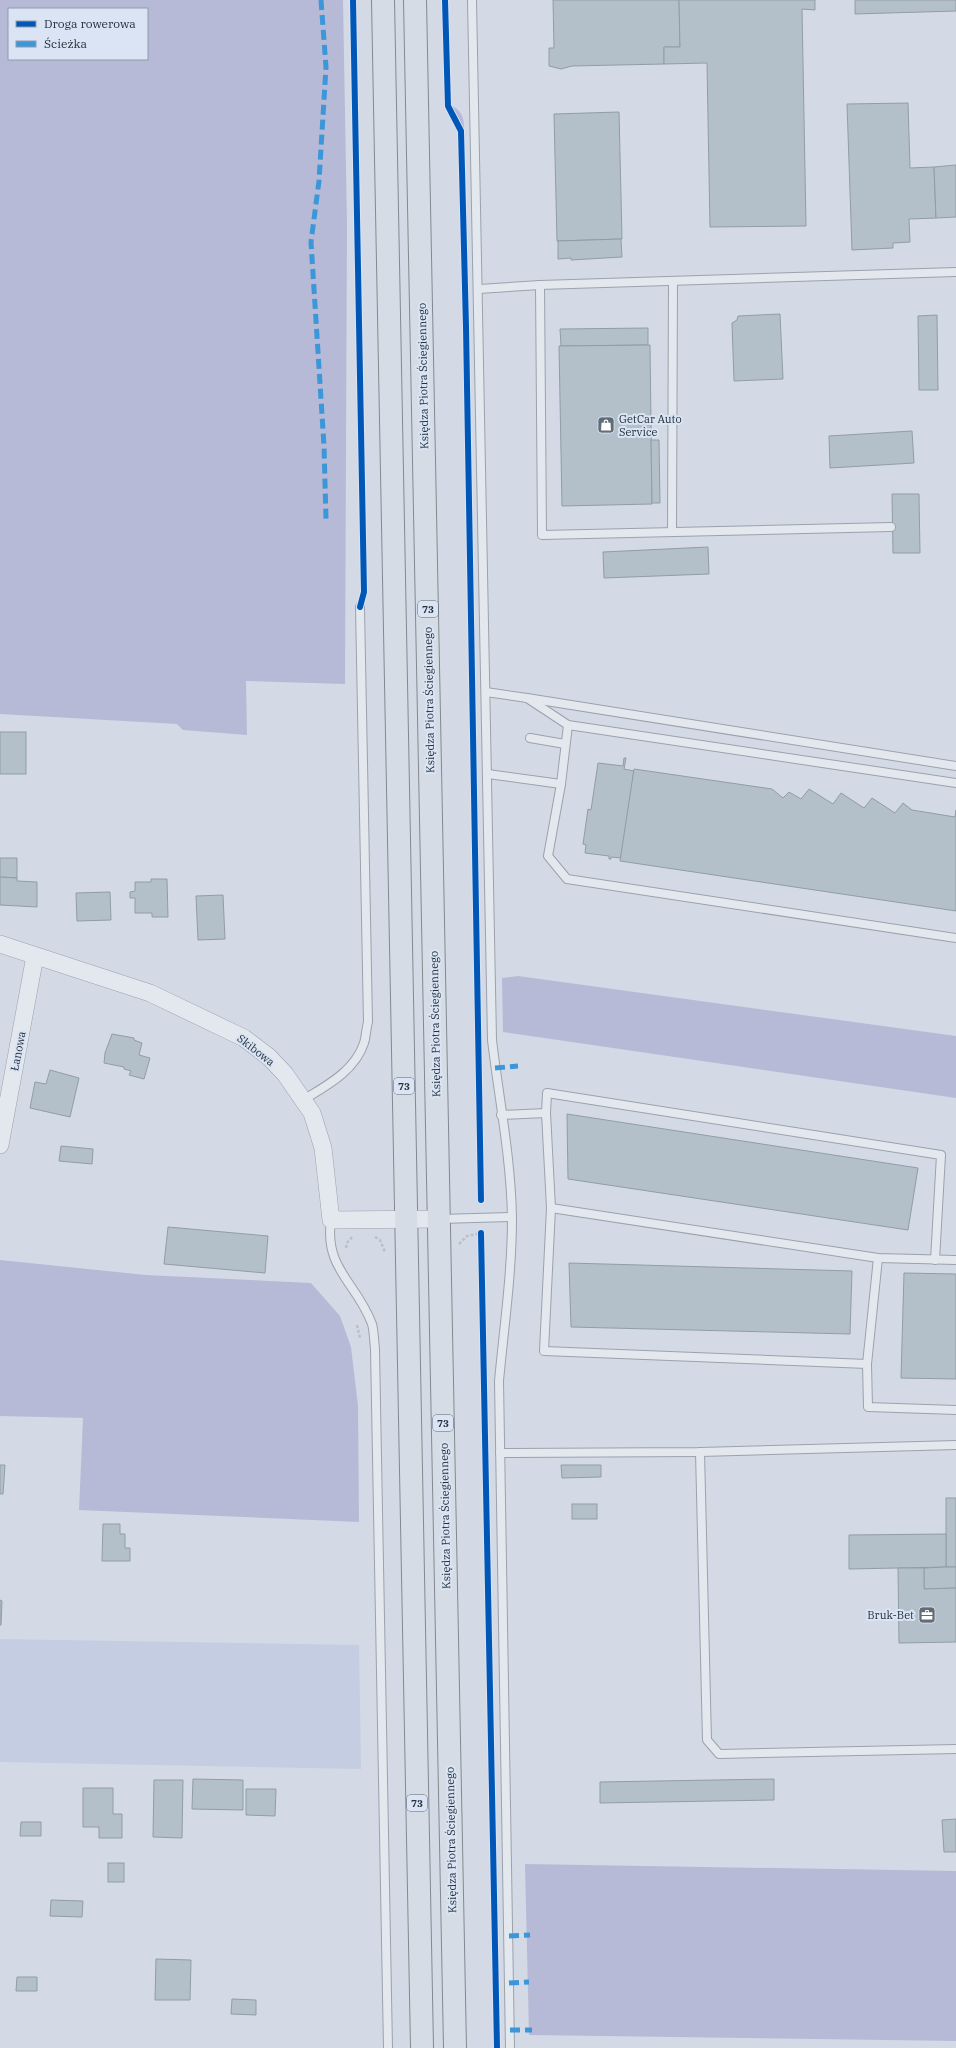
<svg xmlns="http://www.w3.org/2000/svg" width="956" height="2048" viewBox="0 0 956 2048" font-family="'IBM Plex Serif',serif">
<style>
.farmland{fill:#c5cde3}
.green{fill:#b7bad6;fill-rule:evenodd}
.building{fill:#b4c0c9;stroke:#919da6}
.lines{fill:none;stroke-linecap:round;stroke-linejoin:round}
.service-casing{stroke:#9ba2ab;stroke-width:10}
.minor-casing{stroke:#9ba2ab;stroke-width:18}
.primary-casing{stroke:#828990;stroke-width:24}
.path{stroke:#bac0c6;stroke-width:2.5;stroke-dasharray:3 2;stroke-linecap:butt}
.service{stroke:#e3e8ee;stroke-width:8}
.minor{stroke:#e3e8ee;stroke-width:17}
.primary{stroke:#d6dce5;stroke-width:22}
.quiet{stroke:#3b97d9;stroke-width:5;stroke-dasharray:10 5;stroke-linecap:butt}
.cycleway-casing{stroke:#dae4f4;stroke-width:8}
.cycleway{stroke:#0057b8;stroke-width:6}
.labels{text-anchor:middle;stroke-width:4;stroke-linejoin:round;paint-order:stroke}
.shield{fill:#dae4f4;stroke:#596772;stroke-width:1}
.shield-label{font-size:10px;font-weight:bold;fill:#22313a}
.street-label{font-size:11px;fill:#22313a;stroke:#dae4f4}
.poi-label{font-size:11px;fill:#22313a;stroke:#dae4f4;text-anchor:start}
</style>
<rect width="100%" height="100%" fill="#d3dae5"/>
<polygon class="farmland" points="0,1639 359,1645 361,1769 0,1762"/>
<g class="green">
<path d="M0,0H343L347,225L345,684L246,681L247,735L183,730L177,724L0,714ZM9,9H147V59H9Z"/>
<path d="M452,106C466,113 464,124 464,138Z"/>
<polygon points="518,976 956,1036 956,1098 503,1032 502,978"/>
<polygon points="0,1260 146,1275 311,1283 340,1316 351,1347 358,1406 359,1522 79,1510 83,1418 0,1416"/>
<polygon points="525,1864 956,1871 956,2041 529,2035"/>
</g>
<g class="building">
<polygon points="553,0 679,0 680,47 664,47 664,64 572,66 561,69 549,66 549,48 554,48"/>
<polygon points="679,0 815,0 815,10 802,9 806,226 710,227 707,63 664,64 664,47 680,47"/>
<polygon points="855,0 956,0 956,11 855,14"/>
<polygon points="908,103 910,168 934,167 936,218 909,219 910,242 893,243 893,248 852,250 847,104"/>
<polygon points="619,112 622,239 557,241 554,114"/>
<polygon points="956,165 956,217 936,218 934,167"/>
<polygon points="621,239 622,257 571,260 571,258 558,259 558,241"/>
<polygon points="780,314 783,379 734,381 732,323 737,320 738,316"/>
<polygon points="937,315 938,390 919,390 918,316"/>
<polygon points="648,328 648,345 561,346 560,329"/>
<polygon points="650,345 652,504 562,506 559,346"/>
<polygon points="912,431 914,463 830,468 829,436"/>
<polygon points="651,440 659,440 660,503 652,503"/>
<polygon points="892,494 919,494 920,553 893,553"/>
<polygon points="708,547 709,574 604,578 603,552"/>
<rect x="0" y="732" width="26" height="42"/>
<polygon points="624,758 626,758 624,769 634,771 621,858 611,857 611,859 609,859 609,856 585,853 586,845 583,844 588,809 591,810 598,763 623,766"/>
<polygon points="634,769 772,789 783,798 789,792 801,799 809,789 833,804 841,793 864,808 872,798 895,813 903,803 912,810 955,817 956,810 956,911 620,861"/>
<polygon points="0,858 17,858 17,878 0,877"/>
<polygon points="0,877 17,878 17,881 37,882 37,907 0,905"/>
<polygon points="151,879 167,879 168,917 152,917 152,913 135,913 135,898 130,898 130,892 135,891 135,882 151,882"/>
<polygon points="110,892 111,920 77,921 76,893"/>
<polygon points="223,895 225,939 198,940 196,896"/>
<polygon points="112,1034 134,1038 134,1040 142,1043 139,1055 150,1058 144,1079 129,1075 131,1071 124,1069 124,1067 104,1063 105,1053"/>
<polygon points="50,1070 79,1078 70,1117 30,1108 35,1082 46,1084"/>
<polygon points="567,1114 918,1168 908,1230 568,1179"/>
<polygon points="61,1146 93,1149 92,1164 59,1161"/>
<polygon points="168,1227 268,1236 265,1273 164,1264"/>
<polygon points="569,1263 852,1271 850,1334 571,1327"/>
<polygon points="904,1273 956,1274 956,1379 901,1378"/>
<polygon points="0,1465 5,1465 3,1494 0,1494"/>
<polygon points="561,1465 601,1465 601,1477 562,1478"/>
<rect x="946" y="1498" width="10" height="69"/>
<rect x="572" y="1504" width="25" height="15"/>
<polygon points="103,1524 120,1524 120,1534 125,1534 125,1548 130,1548 130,1561 102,1561"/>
<polygon points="946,1534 946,1567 849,1569 849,1535"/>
<polygon points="946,1567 956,1567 956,1588 924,1589 924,1568"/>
<polygon points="898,1568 924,1568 924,1589 956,1588 956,1642 899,1643"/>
<polygon points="0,1600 2,1601 1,1625 0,1625"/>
<polygon points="193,1779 243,1780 243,1810 192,1809"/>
<polygon points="774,1779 774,1800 600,1803 600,1782"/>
<polygon points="154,1780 183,1780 182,1838 153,1837"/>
<polygon points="83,1788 113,1788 113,1814 122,1814 122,1838 99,1838 99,1827 83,1827"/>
<polygon points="246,1789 276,1789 275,1816 246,1815"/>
<polygon points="956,1819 956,1852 944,1852 942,1820"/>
<polygon points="21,1822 41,1822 41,1836 20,1836"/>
<rect x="108" y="1863" width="16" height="19"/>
<polygon points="51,1900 83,1901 82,1917 50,1916"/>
<polygon points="156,1959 191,1960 190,2000 155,2000"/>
<polygon points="17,1977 37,1977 37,1991 16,1991"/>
<polygon points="232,1999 256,2000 256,2015 231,2014"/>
</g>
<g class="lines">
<g class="service-casing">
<g id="service">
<path d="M472,0L492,1040C499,1099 511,1158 512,1218C512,1273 504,1327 499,1381L510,2048"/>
<polyline points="540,285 542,535 891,527"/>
<polyline points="479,289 540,285 956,272"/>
<polyline points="672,532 673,281"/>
<polyline points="486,692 527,698 568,725"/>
<polyline points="527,698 956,766"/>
<polyline points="530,738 565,744"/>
<polyline points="488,774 561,784"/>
<polyline points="956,783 568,725 561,784 548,856 567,879 956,938"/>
<path d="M303,1100C326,1086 355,1071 364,1043C366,1037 366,1029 368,1022L360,607"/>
<polyline points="546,1113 547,1093 941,1155 935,1260"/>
<polyline points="501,1115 546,1113 551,1208 544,1351 867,1364 868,1407 956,1410"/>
<polyline points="551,1208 878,1258 956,1260"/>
<polyline points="440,1219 512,1217"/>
<path d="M331,1220C324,1269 357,1283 372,1324C374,1331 374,1341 375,1349L388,2048"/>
<polyline points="867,1364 878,1258"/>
<polyline points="700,1452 707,1740 719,1754 956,1749"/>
<polyline points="500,1453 700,1452 956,1445"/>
</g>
</g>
<g class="minor-casing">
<g id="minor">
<polyline points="0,944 150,993 244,1038 269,1057 285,1074 312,1113 323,1148 331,1220 439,1219"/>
<polyline points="0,1145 35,956"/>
</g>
</g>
<g class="primary-casing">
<g id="primary">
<polyline points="383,0 422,2048"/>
<polyline points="415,0 455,2048"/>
</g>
</g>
<g class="path">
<polyline points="353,0 363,595"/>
<polyline points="375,1237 380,1240 385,1252"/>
<polyline points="459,1244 467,1236 481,1233"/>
<polyline points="346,1248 347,1243 352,1237"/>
<polyline points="357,1325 360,1338"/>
</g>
<use href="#service" class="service"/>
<use href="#minor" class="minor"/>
<use href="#primary" class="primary"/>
<g class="quiet">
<polyline points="321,0 326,67 319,181 311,242 324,446 326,519"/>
<polyline points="495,1068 518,1066"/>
<polyline points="509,1936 530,1935"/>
<polyline points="509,1983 529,1982"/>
<polyline points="510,2030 532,2030"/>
</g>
<g class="cycleway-casing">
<g id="cycleway">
<polyline points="353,0 364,592 360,607"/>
<polyline points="445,0 448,106 461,131 466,327 481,1200"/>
<polyline points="481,1233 497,2048"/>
</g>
</g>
<use href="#cycleway" class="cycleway"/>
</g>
<defs>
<g id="shop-square" transform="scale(0.9)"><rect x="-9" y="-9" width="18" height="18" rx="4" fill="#606c76" stroke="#dae4f4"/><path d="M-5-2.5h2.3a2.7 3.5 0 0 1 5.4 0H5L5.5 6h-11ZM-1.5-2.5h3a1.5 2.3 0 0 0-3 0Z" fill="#fff"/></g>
<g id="office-square" transform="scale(0.9)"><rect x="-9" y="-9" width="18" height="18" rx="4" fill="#606c76" stroke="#dae4f4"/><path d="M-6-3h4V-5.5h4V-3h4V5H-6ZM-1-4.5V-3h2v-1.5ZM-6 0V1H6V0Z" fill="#fff"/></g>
</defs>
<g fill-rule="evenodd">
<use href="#shop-square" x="606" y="425"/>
<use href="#office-square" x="927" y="1615"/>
</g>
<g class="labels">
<g class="shield">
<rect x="418" y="601" width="20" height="16" rx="3"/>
<rect x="394" y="1078" width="20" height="16" rx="3"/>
<rect x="433" y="1415" width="20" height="16" rx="3"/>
<rect x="407" y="1795" width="20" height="16" rx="3"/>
</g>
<g class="shield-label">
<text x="428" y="613">73</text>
<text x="404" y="1090">73</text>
<text x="443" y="1427">73</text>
<text x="417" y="1807">73</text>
</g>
<g class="street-label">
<text transform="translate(423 376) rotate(-91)" y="4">Księdza Piotra Ściegiennego</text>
<text transform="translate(429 700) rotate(-91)" y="4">Księdza Piotra Ściegiennego</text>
<text transform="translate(435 1024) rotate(-91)" y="4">Księdza Piotra Ściegiennego</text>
<text transform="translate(256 1050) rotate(38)" y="4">Skibowa</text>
<text transform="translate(18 1051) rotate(-79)" y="4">Łanowa</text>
<text transform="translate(445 1516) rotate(-91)" y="4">Księdza Piotra Ściegiennego</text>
<text transform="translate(451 1840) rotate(-91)" y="4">Księdza Piotra Ściegiennego</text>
</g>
<g class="poi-label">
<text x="619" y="423">GetCar Auto<tspan x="619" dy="13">Service</tspan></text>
<text x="914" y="1619" text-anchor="end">Bruk-Bet</text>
</g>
</g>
<rect x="8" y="8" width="140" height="52" fill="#dae4f4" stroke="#909caa"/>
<rect x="16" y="21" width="20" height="6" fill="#0057b8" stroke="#909caa"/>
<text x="44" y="28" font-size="12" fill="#22313a">Droga rowerowa</text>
<rect x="16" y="41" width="20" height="6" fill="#3b97d9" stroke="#909caa"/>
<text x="44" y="48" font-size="12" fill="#22313a">Ścieżka</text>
</svg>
